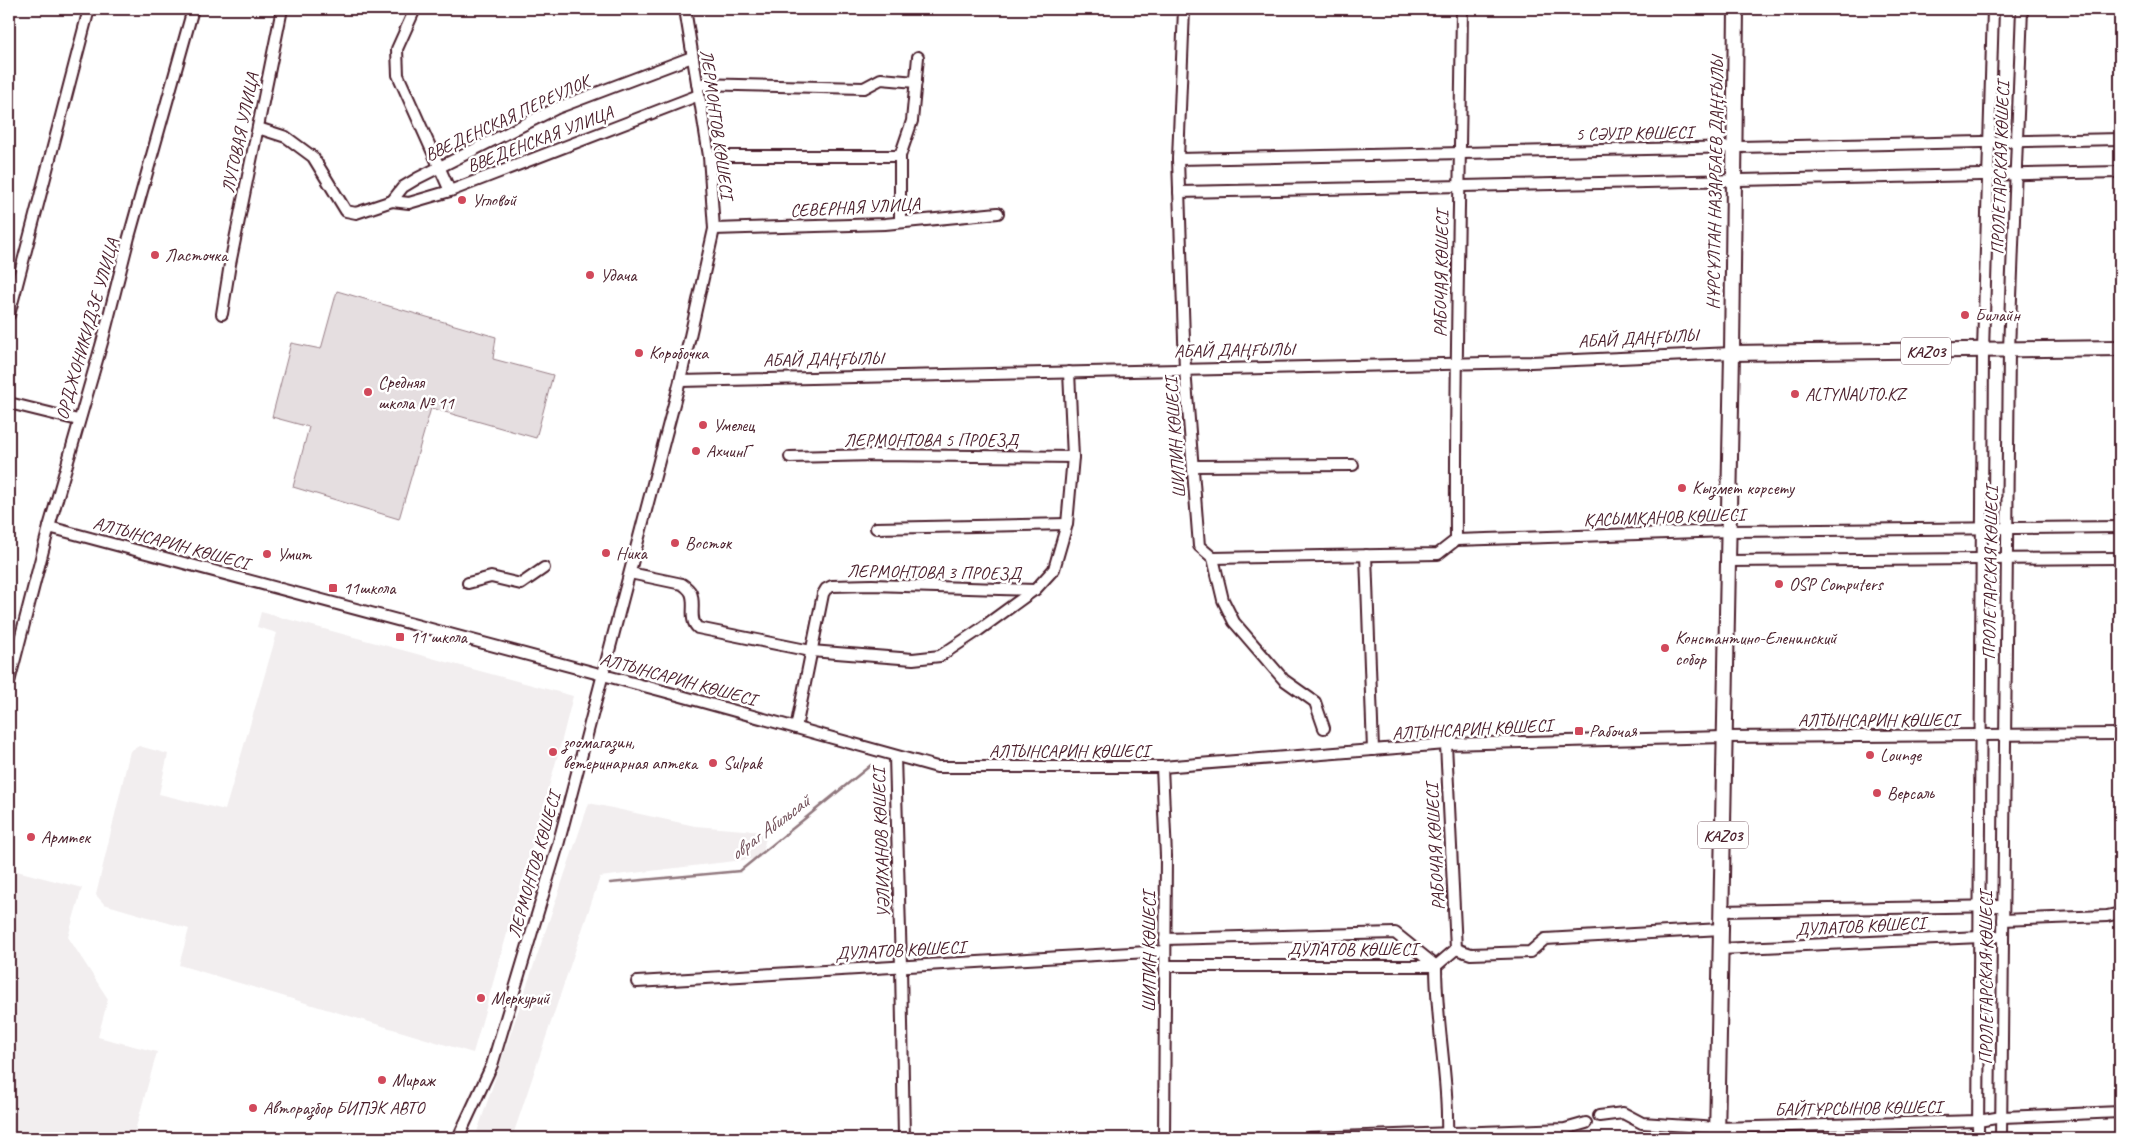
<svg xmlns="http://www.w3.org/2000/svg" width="2129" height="1147" viewBox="0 0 2129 1147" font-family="Caveat,sans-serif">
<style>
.built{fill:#f2eeef}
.green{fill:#e5dee0;stroke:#987e86}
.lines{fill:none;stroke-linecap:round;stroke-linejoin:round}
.stream{stroke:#91787e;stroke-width:2.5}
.minor-casing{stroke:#4a1f2b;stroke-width:14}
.major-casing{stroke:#4a1f2b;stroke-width:18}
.minor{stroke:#fff;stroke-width:10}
.major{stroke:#fff;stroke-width:14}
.poi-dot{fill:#d1495b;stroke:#fff;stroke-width:2}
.labels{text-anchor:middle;stroke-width:5;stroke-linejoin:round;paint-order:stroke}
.shield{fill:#fff;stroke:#80626b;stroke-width:1}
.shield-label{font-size:16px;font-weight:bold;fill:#4a1f2b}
.street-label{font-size:18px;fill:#4a1f2b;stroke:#fff}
.poi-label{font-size:18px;fill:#4a1f2b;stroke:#fff;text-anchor:start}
.water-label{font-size:19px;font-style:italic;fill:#74535c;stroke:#fff}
</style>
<rect width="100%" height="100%" fill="#fff"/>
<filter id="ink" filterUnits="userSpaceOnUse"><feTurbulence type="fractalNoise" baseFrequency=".02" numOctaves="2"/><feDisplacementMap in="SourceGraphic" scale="10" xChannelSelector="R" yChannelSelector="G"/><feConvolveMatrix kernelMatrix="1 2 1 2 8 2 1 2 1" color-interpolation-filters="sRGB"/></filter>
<g filter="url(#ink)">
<g class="built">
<polygon points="261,612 573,696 559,751 473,1053 179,965 189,929 104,904 96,895 130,751 139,746 168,754 159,794 225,810 277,633 257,627"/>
<polygon points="589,803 695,826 768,832 760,858 600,877 512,1138 475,1138"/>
<polygon points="9,869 82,888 68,937 108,999 98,1037 157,1052 133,1138 9,1138"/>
</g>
<polygon class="green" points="337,291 496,337 493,359 553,375 536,438 431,408 399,519 293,487 309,427 272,417 291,343 321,349"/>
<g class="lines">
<polyline class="stream" points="610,883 740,871 871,765"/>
<g class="minor-casing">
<g id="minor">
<polyline points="415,9 397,49 398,75 450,191"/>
<polyline points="1184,9 1178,159 1185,369 1199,546 1213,558 1223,600 1234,622 1284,680 1315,702 1324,728"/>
<polyline points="697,84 864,88 881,79 916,82"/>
<polyline points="258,128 286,137 313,157 346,211 356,213 392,201 403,187 418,178 557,108 692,57"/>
<polyline points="709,156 900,156"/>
<polyline points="1178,159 2120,139"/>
<polyline points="1179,192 2120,172"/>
<polyline points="392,201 409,203 450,191 699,95"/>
<polyline points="900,222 900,156 912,121 918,57"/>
<polyline points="714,229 885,224 998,213"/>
<polyline points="222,314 230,264 282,9"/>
<polyline points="9,315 89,9"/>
<polyline points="680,381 1531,362 1732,353"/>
<polyline points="9,403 78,420"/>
<polyline points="790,457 875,455 1073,457"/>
<polyline points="1193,466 1353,465"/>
<polyline points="49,527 663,691 937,767 1162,767 1446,744 1724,737 2120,734"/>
<polyline points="876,528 1067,524"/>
<path d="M1456,540C1455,363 1460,186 1462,9"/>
<polyline points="1366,555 1373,750"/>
<polyline points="1213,558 1438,554 1456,540 1728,531 2120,527"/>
<polyline points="1727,561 2120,558"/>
<path d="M630,573L682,584C685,586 689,589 691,593C696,604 688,620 698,628L811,651L913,659L940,656L979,630L1034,590"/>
<polyline points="468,583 491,577 521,584 544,568"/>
<polyline points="9,682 49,527 103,339 129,237 193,9"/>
<polyline points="796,728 823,594 826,589 832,586 872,585 1035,590 1054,569 1067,524 1073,457 1069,372"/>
<polyline points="1446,744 1456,949"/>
<polyline points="895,756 901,966 904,1138"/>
<polyline points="1162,767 1166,856 1164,1138"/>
<polyline points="1721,911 2002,906"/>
<polyline points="2003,920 2107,916 2120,913"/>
<polyline points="1165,939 1395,933 1436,966"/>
<polyline points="1456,949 1471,954 1530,952 1545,939 1721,929"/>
<polyline points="1720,949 2002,936"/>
<polyline points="1165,966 1436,966"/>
<path d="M1436,966C1436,1023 1449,1081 1447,1138"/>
<polyline points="1436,966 1456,949"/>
<polyline points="637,982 1165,951"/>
<polyline points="1599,1116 1623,1113 1642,1123 1717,1128 1978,1121 2002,1117 2120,1112"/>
<polyline points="458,1138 492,1065 558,845 680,381 714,229 709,156 685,9"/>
<polyline points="1309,1138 1565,1129 1586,1123"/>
<polyline points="1978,1138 1983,351 1993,9"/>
<polyline points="2001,1138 2009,350 2022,9"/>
</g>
</g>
<g class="major-casing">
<g id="major">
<polyline points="1732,353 2120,348"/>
<polyline points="1717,1138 1732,353 1736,9"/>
</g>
</g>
<use href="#minor" class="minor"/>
<use href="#major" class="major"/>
</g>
</g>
<g class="poi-dot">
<circle cx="462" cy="200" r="5"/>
<circle cx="155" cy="255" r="5"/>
<circle cx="590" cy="275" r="5"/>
<circle cx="1965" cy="315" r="5"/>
<circle cx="639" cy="353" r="5"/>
<circle cx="368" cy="392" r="5"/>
<circle cx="1795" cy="394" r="5"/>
<circle cx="703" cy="425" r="5"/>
<circle cx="696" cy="451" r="5"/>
<circle cx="1682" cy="488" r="5"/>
<circle cx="675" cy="543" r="5"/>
<circle cx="606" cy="553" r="5"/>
<circle cx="267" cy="554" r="5"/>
<circle cx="1779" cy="584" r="5"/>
<rect x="328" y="583" width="10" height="10" rx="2.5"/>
<rect x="395" y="632" width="10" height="10" rx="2.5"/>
<circle cx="1665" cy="648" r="5"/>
<rect x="1574" y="726" width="10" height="10" rx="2.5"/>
<circle cx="553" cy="752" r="5"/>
<circle cx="1870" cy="755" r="5"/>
<circle cx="713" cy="763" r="5"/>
<circle cx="1877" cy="793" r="5"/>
<circle cx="31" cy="837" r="5"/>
<circle cx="481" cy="998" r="5"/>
<circle cx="382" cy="1080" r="5"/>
<circle cx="253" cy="1108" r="5"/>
</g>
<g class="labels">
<g class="shield">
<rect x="1901" y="337.5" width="50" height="27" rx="4"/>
<rect x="1698" y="821.5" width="50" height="27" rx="4"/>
</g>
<g class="shield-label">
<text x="1926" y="357">KАZ03</text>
<text x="1723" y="841">KАZ03</text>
</g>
<g class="street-label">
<text transform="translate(507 118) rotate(-25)" y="6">ВВЕДЕНСКАЯ ПЕРЕУЛОК</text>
<text transform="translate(717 124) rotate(82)" y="6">ЛЕРМОНТОВ КӨШЕСІ</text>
<text transform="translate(240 133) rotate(-78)" y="6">ЛУГОВАЯ УЛИЦА</text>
<text transform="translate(1634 133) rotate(-1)" y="6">5 СӘУІР КӨШЕСІ</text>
<text transform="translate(540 139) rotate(-21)" y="6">ВВЕДЕНСКАЯ УЛИЦА</text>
<text transform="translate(2000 168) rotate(-88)" y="6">ПРОЛЕТАРСКАЯ КӨШЕСІ</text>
<text transform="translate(1715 183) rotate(-89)" y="6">НҰРСҰЛТАН НАЗАРБАЕВ ДАҢҒЫЛЫ</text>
<text transform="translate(855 207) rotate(-3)" y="6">СЕВЕРНАЯ УЛИЦА</text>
<text transform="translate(1441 274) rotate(-89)" y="6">РАБОЧАЯ КӨШЕСІ</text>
<text transform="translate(87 329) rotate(-74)" y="6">ОРДЖОНИКИДЗЕ УЛИЦА</text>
<text transform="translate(1638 338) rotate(-3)" y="6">АБАЙ ДАҢҒЫЛЫ</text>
<text transform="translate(1234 350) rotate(-1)" y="6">АБАЙ ДАҢҒЫЛЫ</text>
<text transform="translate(823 359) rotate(-1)" y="6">АБАЙ ДАҢҒЫЛЫ</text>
<text transform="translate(1175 438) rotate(-94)" y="6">ШИПИН КӨШЕСІ</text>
<text x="931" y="446">ЛЕРМОНТОВА 5 ПРОЕЗД</text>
<text transform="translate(1664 517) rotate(-2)" y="6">ҚАСЫМҚАНОВ КӨШЕСІ</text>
<text transform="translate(171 543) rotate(15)" y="6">АЛТЫНСАРИН КӨШЕСІ</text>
<text transform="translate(934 572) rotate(1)" y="6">ЛЕРМОНТОВА 3 ПРОЕЗД</text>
<text transform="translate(1990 573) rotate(-89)" y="6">ПРОЛЕТАРСКАЯ КӨШЕСІ</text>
<text transform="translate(678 679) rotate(15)" y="6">АЛТЫНСАРИН КӨШЕСІ</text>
<text x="1878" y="726">АЛТЫНСАРИН КӨШЕСІ</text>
<text transform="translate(1472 729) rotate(-3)" y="6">АЛТЫНСАРИН КӨШЕСІ</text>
<text x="1069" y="757">АЛТЫНСАРИН КӨШЕСІ</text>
<text transform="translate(881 843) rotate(-92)" y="6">УӘЛИХАНОВ КӨШЕСІ</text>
<text transform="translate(1435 847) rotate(-93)" y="6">РАБОЧАЯ КӨШЕСІ</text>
<text transform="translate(534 865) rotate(-74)" y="6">ЛЕРМОНТОВ КӨШЕСІ</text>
<text transform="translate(1860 926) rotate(-3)" y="6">ДУЛАТОВ КӨШЕСІ</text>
<text x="1352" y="955">ДУЛАТОВ КӨШЕСІ</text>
<text transform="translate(900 950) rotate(-3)" y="6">ДУЛАТОВ КӨШЕСІ</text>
<text transform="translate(1149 952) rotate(-90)" y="6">ШИПИН КӨШЕСІ</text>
<text transform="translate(1986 978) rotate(-90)" y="6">ПРОЛЕТАРСКАЯ КӨШЕСІ</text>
<text transform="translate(1858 1108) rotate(-1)" y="6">БАЙТҰРСЫНОВ КӨШЕСІ</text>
</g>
<g class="poi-label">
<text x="472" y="206">Угловой</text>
<text x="165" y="261">Ласточка</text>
<text x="600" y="281">Удача</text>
<text x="1975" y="321">Билайн</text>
<text x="649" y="359">Коробочка</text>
<text x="378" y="388">Средняя<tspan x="378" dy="21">школа № 11</tspan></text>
<text x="1805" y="400">ALTYNAUTO.KZ</text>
<text x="713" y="431">Умелец</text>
<text x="706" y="457">АхчинГ</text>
<text x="1692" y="494">Кызмет корсету</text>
<text x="685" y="549">Восток</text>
<text x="616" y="559">Ника</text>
<text x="277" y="560">Умит</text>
<text x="1789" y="590">OSP Computers</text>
<text x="343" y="594">11школа</text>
<text x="410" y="643">11 школа</text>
<text x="1675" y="644">Константино-Еленинский<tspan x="1675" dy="21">собор</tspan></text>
<text x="1589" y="737">Рабочая</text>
<text x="563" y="748">зоомагазин,<tspan x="563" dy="21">ветеринарная аптека</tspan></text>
<text x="1880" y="761">Lounge</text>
<text x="723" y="769">Sulpak</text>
<text x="1887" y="799">Версаль</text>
<text x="41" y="843">Армтек</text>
<text x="491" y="1004">Меркурий</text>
<text x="392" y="1086">Мираж</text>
<text x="263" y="1114">Авторазбор БИПЭК АВТО</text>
</g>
<g class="water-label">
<text transform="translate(769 827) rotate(-37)" y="7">овраг Абильсай</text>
</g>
</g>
<rect width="2129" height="1147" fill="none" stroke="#fff" stroke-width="30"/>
<rect x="15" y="15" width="2099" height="1117" fill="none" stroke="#4a1f2b" stroke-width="2" filter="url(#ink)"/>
</svg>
